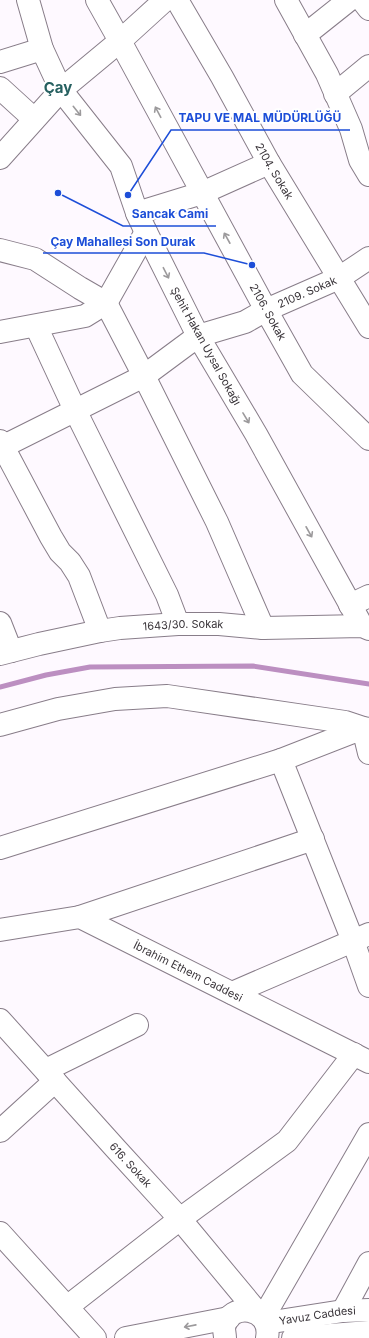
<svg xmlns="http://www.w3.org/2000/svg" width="369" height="1338" viewBox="0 0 369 1338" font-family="Inter,sans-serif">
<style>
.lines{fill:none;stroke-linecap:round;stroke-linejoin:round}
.stream{stroke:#bc8fc1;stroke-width:5}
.minor-casing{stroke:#887d89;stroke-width:24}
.major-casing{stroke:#887d89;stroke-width:24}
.minor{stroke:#fff;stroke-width:22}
.major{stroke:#fff;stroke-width:22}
.oneway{stroke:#9c9a9c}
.labels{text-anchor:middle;stroke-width:4;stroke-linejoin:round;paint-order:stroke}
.street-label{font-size:11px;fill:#393439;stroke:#fff}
.district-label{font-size:15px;font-weight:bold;fill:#266060;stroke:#fff}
.leader{fill:none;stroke:#1d4ed8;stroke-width:1.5}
.callout-dot{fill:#1d4ed8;stroke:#fff;stroke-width:1.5}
.callout-label{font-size:12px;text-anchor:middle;font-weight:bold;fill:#1d4ed8;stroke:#fff;stroke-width:4;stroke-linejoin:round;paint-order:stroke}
</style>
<rect width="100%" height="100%" fill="#fef9ff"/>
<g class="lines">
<polyline class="stream" points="0,687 46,675 90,667 253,666 369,684"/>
<g class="minor-casing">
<g id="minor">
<path id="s1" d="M177,0L222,77L269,163L339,278"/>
<polyline points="286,0 327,74 351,129 360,160 369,175"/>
<polyline points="362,0 369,9"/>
<polyline points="305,35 349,0"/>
<polyline points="0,62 42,49"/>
<polyline points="0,88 34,119"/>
<polyline points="335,94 369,66"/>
<polyline points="0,158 61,90 120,41 165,0"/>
<polyline points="137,213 202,193 269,163"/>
<polyline points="0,250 35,259 80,288 106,303 146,232"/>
<polyline points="266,310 302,374 369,439"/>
<polyline points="36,326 75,410 167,595 178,624"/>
<polyline points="0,332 85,316 106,303 144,376 217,522 263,628"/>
<polyline points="0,441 51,537 60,552 70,562 79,576 100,631"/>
<polyline points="0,448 144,376 198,336 256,434 362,626"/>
<polyline points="350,605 369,596"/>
<polyline points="0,623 11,651"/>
<path id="s2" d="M0,654L39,644L100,631L120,628L178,624H219L263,628L362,626L369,629"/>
<polyline points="0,725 58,709 115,699 167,696 345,722 363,728 369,729"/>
<polyline points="369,753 363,728 281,760 353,941 369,986"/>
<polyline points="0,848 281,760"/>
<polyline points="80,917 313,839"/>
<path id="s3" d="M0,930L80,917L369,1062"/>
<polyline points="232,993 369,934"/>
<path id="s4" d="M0,1020L116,1149L180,1219L258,1313"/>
<polyline points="47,1072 52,1067 137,1025"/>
<polyline points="0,1131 55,1081"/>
<polyline points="0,1233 95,1338"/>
<polyline points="67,1307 180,1219 287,1141 354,1054"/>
<polyline points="343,1311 369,1263"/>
<polyline points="263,1318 369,1134"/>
</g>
</g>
<g class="major-casing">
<g id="major">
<path id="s5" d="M28,0L42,49L61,90L121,166L137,213L146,232L198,336L245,322L266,310L339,278L369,258"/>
<polyline points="97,0 120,41 266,310"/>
<polyline points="339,278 369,327"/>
<path id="s6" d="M266,1323L343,1311L369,1310"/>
<polyline points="126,1338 229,1318"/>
<path d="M225,1338C225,1335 224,1331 224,1328C228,1301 273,1306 267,1338"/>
<polyline points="293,1338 369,1332"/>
</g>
</g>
<use href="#minor" class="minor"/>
<use href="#major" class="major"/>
</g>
<defs><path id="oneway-shaft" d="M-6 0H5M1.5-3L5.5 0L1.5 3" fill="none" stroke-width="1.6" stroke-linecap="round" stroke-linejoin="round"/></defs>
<g class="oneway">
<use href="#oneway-shaft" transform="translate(77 111) rotate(51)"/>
<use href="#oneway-shaft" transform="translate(158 112) rotate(-118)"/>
<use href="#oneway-shaft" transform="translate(227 238) rotate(-119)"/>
<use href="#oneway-shaft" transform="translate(166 273) rotate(63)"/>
<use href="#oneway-shaft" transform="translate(246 418) rotate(59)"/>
<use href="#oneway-shaft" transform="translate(309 532) rotate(61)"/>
<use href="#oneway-shaft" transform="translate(190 1326) rotate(169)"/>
</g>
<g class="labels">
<g class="street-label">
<text dy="4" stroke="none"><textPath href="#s1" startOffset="197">2104. Sokak</textPath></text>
<text dy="4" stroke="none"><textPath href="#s5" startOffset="498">2109. Sokak</textPath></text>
<text transform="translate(268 312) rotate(61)" y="4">2106. Sokak</text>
<text transform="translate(206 346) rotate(61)" y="4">Şehit Hakan Uysal Sokağı</text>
<text dy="4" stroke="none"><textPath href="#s2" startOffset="186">1643/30. Sokak</textPath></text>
<text dy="4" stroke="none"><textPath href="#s3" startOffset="202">İbrahim Ethem Caddesi</textPath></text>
<text dy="4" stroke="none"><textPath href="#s4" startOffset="195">616. Sokak</textPath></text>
<text dy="4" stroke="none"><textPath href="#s6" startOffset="52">Yavuz Caddesi</textPath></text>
</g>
<g class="district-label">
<text x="58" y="93">Çay</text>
</g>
</g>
<path class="leader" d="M128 195L171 130H350M58 193L123 226H216M252 265L204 253H43"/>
<g class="callout-dot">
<circle cx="128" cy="195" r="4"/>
<circle cx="58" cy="193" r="4"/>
<circle cx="252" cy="265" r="4"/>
</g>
<g class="callout-label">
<text x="260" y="122">TAPU VE MAL MÜDÜRLÜĞÜ</text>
<text x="170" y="218">Sancak Cami</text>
<text x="123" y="246">Çay Mahallesi Son Durak</text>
</g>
</svg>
